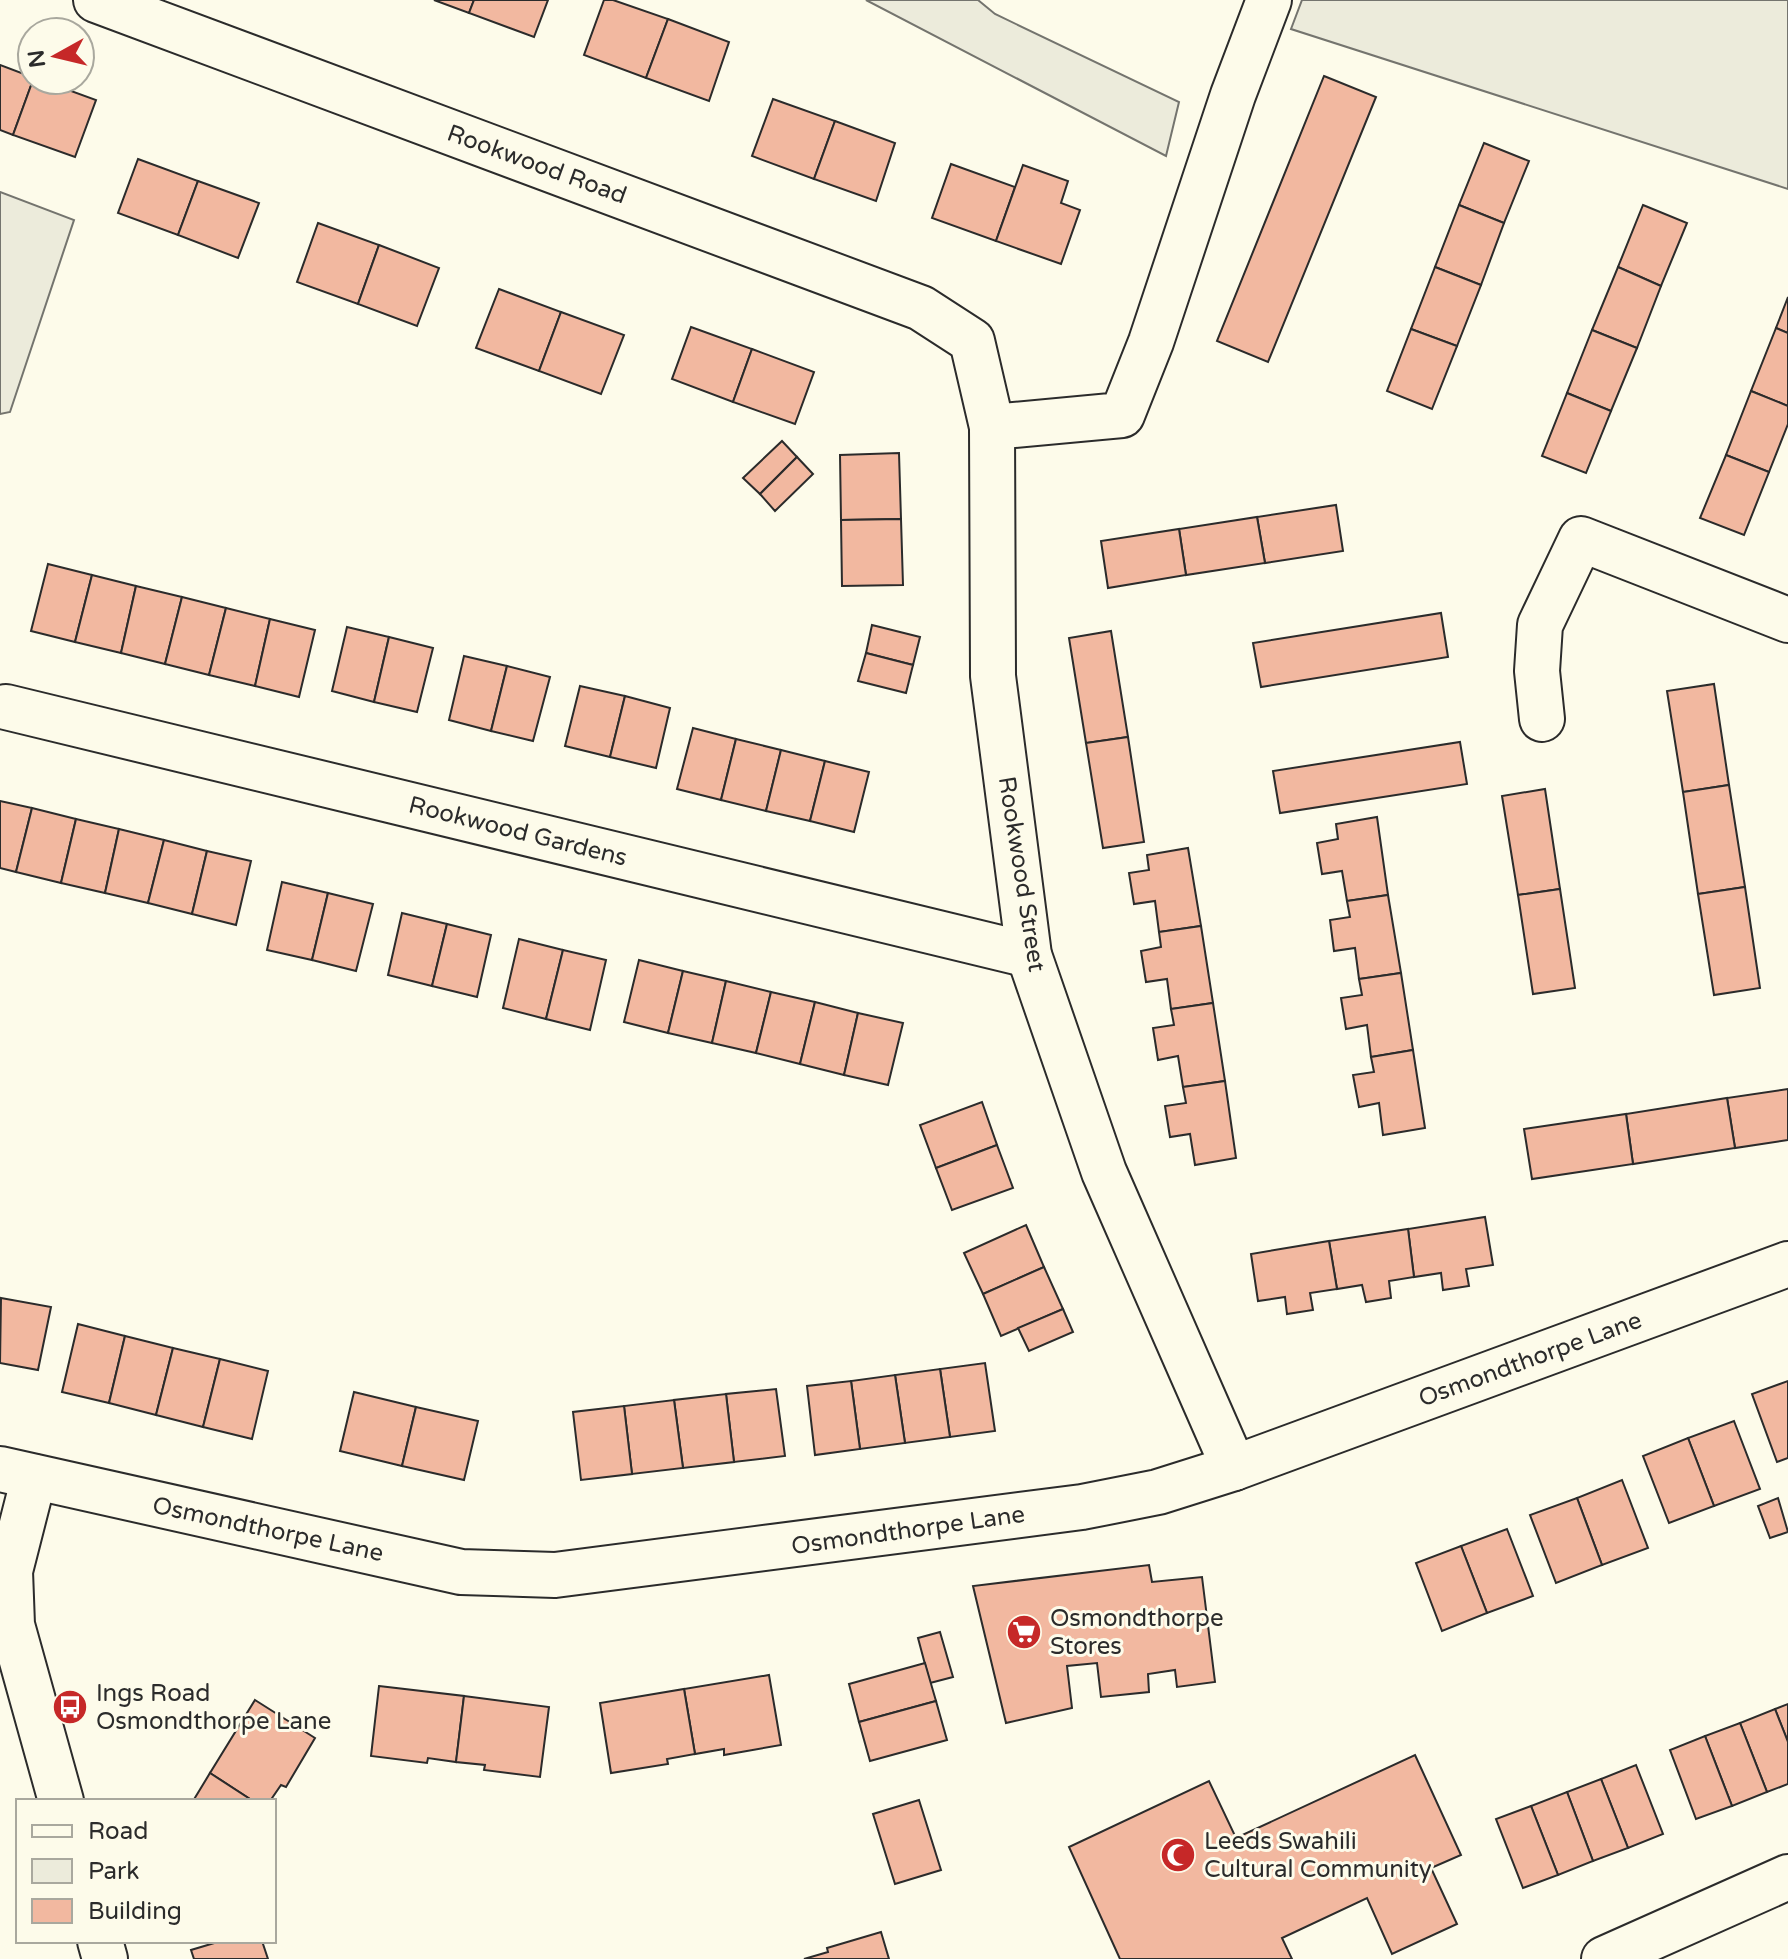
<svg xmlns="http://www.w3.org/2000/svg" width="1788" height="1959" viewBox="0 0 1788 1959" font-family="'Varela Round',sans-serif">
<style>
.green{fill:#ecebdb;stroke:#74746e;stroke-width:2}
.building{fill:#f2b8a0;stroke:#2b2b2b;stroke-width:2}
.lines{fill:none;stroke-linecap:round;stroke-linejoin:round}
.minor-casing{stroke:#2b2b2b;stroke-width:48}
.tertiary-casing{stroke:#2b2b2b;stroke-width:48}
.minor{stroke:#fdfbea;stroke-width:44}
.tertiary{stroke:#fdfbea;stroke-width:44}
.labels{text-anchor:middle;stroke-width:6;stroke-linejoin:round;paint-order:stroke}
.street-label{font-size:24px;fill:#2b2b2b;stroke:#fdfbea}
.poi-label{font-size:24px;fill:#2b2b2b;stroke:#fdfbea;text-anchor:start}
</style>
<rect width="100%" height="100%" fill="#fdfbea"/>
<g class="green">
<polygon points="866,0 978,0 995,14 1179,102 1166,156"/>
<polygon points="1302,0 1788,0 1788,189 1291,29"/>
<polygon points="0,192 74,220 10,412 0,414"/>
</g>
<g class="building">
<polygon points="434,0 474,0 469,13"/>
<polygon points="474,0 548,0 534,37 469,13"/>
<polygon points="604,0 613,0 668,19 646,78 584,55"/>
<polygon points="668,19 729,42 709,101 646,78"/>
<polygon points="0,65 32,77 33,80 13,135 0,130"/>
<polygon points="1324,76 1376,97 1268,362 1217,341"/>
<polygon points="33,80 41,80 96,100 75,157 13,135"/>
<polygon points="773,99 835,121 814,179 752,156"/>
<polygon points="835,121 895,143 876,201 814,179"/>
<polygon points="1484,143 1529,161 1504,223 1459,205"/>
<polygon points="138,159 198,181 178,235 118,213"/>
<polygon points="951,164 1015,187 996,241 932,218"/>
<polygon points="1023,165 1068,181 1061,203 1080,210 1061,264 996,241"/>
<polygon points="198,181 259,203 238,258 178,235"/>
<polygon points="1459,205 1504,223 1481,285 1435,267"/>
<polygon points="1643,205 1687,223 1661,286 1618,267"/>
<polygon points="318,223 379,245 358,304 297,282"/>
<polygon points="379,245 439,268 417,326 358,304"/>
<polygon points="1435,267 1481,285 1457,346 1411,329"/>
<polygon points="1618,267 1661,286 1637,348 1592,330"/>
<polygon points="499,289 561,312 539,371 476,348"/>
<polygon points="1788,297 1788,333 1776,328"/>
<polygon points="561,312 624,335 601,394 539,371"/>
<polygon points="691,327 752,349 733,402 672,379"/>
<polygon points="1776,328 1788,333 1788,406 1751,391"/>
<polygon points="1411,329 1457,346 1432,409 1387,391"/>
<polygon points="1592,330 1637,348 1611,411 1567,393"/>
<polygon points="752,349 814,372 795,424 733,402"/>
<polygon points="1751,391 1788,406 1788,424 1769,472 1726,455"/>
<polygon points="1567,393 1611,411 1586,473 1542,456"/>
<polygon points="782,441 797,457 760,494 743,478"/>
<polygon points="899,453 901,519 841,520 840,455"/>
<polygon points="1726,455 1769,472 1744,535 1700,518"/>
<polygon points="797,457 813,474 775,511 760,494"/>
<polygon points="1336,505 1343,551 1265,563 1257,517"/>
<polygon points="1257,517 1265,563 1186,575 1179,529"/>
<polygon points="901,519 903,585 842,586 841,520"/>
<polygon points="1179,529 1186,575 1108,588 1101,541"/>
<polygon points="48,564 92,575 75,642 31,631"/>
<polygon points="92,575 136,586 121,653 75,642"/>
<polygon points="136,586 182,597 165,664 121,653"/>
<polygon points="182,597 226,608 209,675 165,664"/>
<polygon points="226,608 270,619 255,686 209,675"/>
<polygon points="1441,613 1448,657 1261,687 1253,643"/>
<polygon points="270,619 315,630 299,697 255,686"/>
<polygon points="872,625 920,637 913,665 866,653"/>
<polygon points="347,627 389,637 374,702 332,691"/>
<polygon points="1111,631 1128,737 1086,743 1069,638"/>
<polygon points="389,637 433,648 417,712 374,702"/>
<polygon points="866,653 913,665 906,693 858,681"/>
<polygon points="464,656 507,666 491,731 449,720"/>
<polygon points="507,666 550,677 533,741 491,731"/>
<polygon points="1714,684 1729,785 1683,792 1667,691"/>
<polygon points="580,686 625,696 610,757 565,746"/>
<polygon points="625,696 670,708 656,768 610,757"/>
<polygon points="693,728 736,739 721,800 677,789"/>
<polygon points="1128,737 1144,842 1103,848 1086,743"/>
<polygon points="736,739 781,750 766,811 721,800"/>
<polygon points="1460,742 1467,784 1280,813 1273,771"/>
<polygon points="781,750 825,761 810,821 766,811"/>
<polygon points="825,761 869,772 854,832 810,821"/>
<polygon points="1729,785 1745,887 1698,894 1683,792"/>
<polygon points="1545,789 1560,889 1518,895 1502,796"/>
<polygon points="0,801 32,808 16,872 0,868"/>
<polygon points="32,808 76,819 61,883 16,872"/>
<polygon points="1377,817 1388,895 1347,901 1342,871 1322,874 1317,843 1338,839 1336,824"/>
<polygon points="76,819 119,829 105,893 61,883"/>
<polygon points="119,829 164,840 148,903 105,893"/>
<polygon points="164,840 207,851 192,914 148,903"/>
<polygon points="1188,848 1201,926 1159,932 1155,901 1134,904 1129,873 1149,870 1147,855"/>
<polygon points="207,851 251,861 236,925 192,914"/>
<polygon points="282,882 328,893 312,960 267,950"/>
<polygon points="1745,887 1760,988 1714,995 1698,894"/>
<polygon points="1560,889 1575,988 1533,994 1518,895"/>
<polygon points="328,893 373,904 356,971 312,960"/>
<polygon points="1388,895 1401,973 1359,979 1355,948 1334,951 1330,920 1350,917 1347,901"/>
<polygon points="402,913 447,924 432,986 388,975"/>
<polygon points="447,924 491,935 477,997 432,986"/>
<polygon points="1201,926 1213,1003 1171,1009 1167,979 1146,982 1141,951 1161,947 1159,932"/>
<polygon points="519,939 563,950 546,1019 503,1008"/>
<polygon points="563,950 606,960 590,1030 546,1019"/>
<polygon points="639,960 683,971 668,1033 624,1022"/>
<polygon points="683,971 726,981 712,1043 668,1033"/>
<polygon points="1401,973 1413,1050 1371,1057 1367,1025 1346,1029 1341,998 1362,995 1359,979"/>
<polygon points="726,981 771,992 756,1053 712,1043"/>
<polygon points="771,992 815,1002 800,1064 756,1053"/>
<polygon points="815,1002 858,1013 844,1075 800,1064"/>
<polygon points="1213,1003 1225,1081 1183,1087 1178,1056 1158,1060 1153,1028 1174,1025 1171,1009"/>
<polygon points="858,1013 903,1023 888,1085 844,1075"/>
<polygon points="1413,1050 1425,1128 1383,1135 1379,1103 1359,1107 1353,1075 1374,1072 1371,1057"/>
<polygon points="1225,1081 1236,1158 1195,1165 1190,1134 1170,1137 1165,1106 1186,1103 1183,1087"/>
<polygon points="1788,1089 1788,1140 1735,1148 1727,1098"/>
<polygon points="1727,1098 1735,1148 1633,1164 1626,1114"/>
<polygon points="982,1102 997,1145 936,1168 920,1125"/>
<polygon points="1626,1114 1633,1164 1532,1179 1524,1129"/>
<polygon points="997,1145 1013,1188 952,1210 936,1168"/>
<polygon points="1485,1217 1493,1265 1466,1269 1469,1286 1443,1290 1441,1273 1414,1277 1408,1229"/>
<polygon points="1026,1225 1044,1267 983,1294 964,1253"/>
<polygon points="1408,1229 1414,1277 1389,1281 1391,1298 1366,1302 1362,1285 1337,1289 1329,1241"/>
<polygon points="1329,1241 1337,1289 1310,1293 1313,1310 1287,1314 1285,1297 1258,1301 1251,1254"/>
<polygon points="1044,1267 1063,1309 1001,1336 983,1294"/>
<polygon points="1,1298 51,1307 38,1370 0,1363"/>
<polygon points="1063,1309 1073,1332 1029,1351 1018,1328"/>
<polygon points="78,1324 125,1336 109,1403 62,1392"/>
<polygon points="125,1336 173,1348 156,1415 109,1403"/>
<polygon points="173,1348 220,1359 203,1427 156,1415"/>
<polygon points="220,1359 268,1371 252,1439 203,1427"/>
<polygon points="985,1363 995,1431 950,1437 940,1369"/>
<polygon points="940,1369 950,1437 905,1443 895,1375"/>
<polygon points="895,1375 905,1443 860,1449 851,1381"/>
<polygon points="851,1381 860,1449 815,1455 807,1386"/>
<polygon points="1788,1381 1788,1458 1777,1462 1752,1394"/>
<polygon points="776,1389 785,1456 734,1462 726,1394"/>
<polygon points="354,1392 416,1407 402,1466 340,1451"/>
<polygon points="726,1394 734,1462 683,1468 674,1400"/>
<polygon points="674,1400 683,1468 632,1474 624,1406"/>
<polygon points="624,1406 632,1474 581,1480 573,1412"/>
<polygon points="416,1407 478,1421 464,1480 402,1466"/>
<polygon points="1734,1421 1760,1489 1714,1506 1688,1438"/>
<polygon points="1688,1438 1714,1506 1669,1523 1643,1456"/>
<polygon points="1622,1480 1648,1548 1602,1565 1577,1498"/>
<polygon points="1577,1498 1602,1565 1556,1583 1530,1515"/>
<polygon points="1778,1498 1788,1532 1770,1538 1758,1506"/>
<polygon points="1507,1529 1533,1596 1487,1613 1461,1546"/>
<polygon points="1461,1546 1487,1613 1442,1631 1416,1563"/>
<polygon points="1149,1565 1152,1582 1202,1577 1215,1682 1177,1687 1175,1670 1148,1674 1149,1692 1101,1697 1097,1663 1067,1666 1072,1708 1006,1723 973,1586"/>
<polygon points="940,1632 953,1677 930,1683 918,1638"/>
<polygon points="925,1663 936,1701 859,1722 849,1684"/>
<polygon points="769,1675 781,1745 724,1755 724,1749 695,1754 684,1689"/>
<polygon points="379,1686 464,1696 456,1762 428,1758 427,1763 371,1756"/>
<polygon points="684,1689 695,1754 667,1759 668,1764 611,1773 600,1703"/>
<polygon points="464,1696 549,1707 540,1777 484,1770 485,1765 456,1762"/>
<polygon points="255,1700 315,1738 286,1787 281,1785 270,1801 253,1801 210,1773"/>
<polygon points="936,1701 947,1740 870,1761 859,1722"/>
<polygon points="1788,1704 1788,1742 1775,1709"/>
<polygon points="1775,1709 1788,1742 1788,1784 1767,1792 1740,1723"/>
<polygon points="1740,1723 1767,1792 1732,1806 1705,1736"/>
<polygon points="1705,1736 1732,1806 1696,1819 1670,1750"/>
<polygon points="1415,1755 1461,1855 1431,1868 1457,1924 1392,1954 1367,1898 1282,1938 1292,1959 1120,1959 1069,1847 1209,1781 1236,1838"/>
<polygon points="1636,1765 1663,1834 1628,1848 1601,1779"/>
<polygon points="210,1773 253,1801 193,1801"/>
<polygon points="1601,1779 1628,1848 1593,1861 1567,1792"/>
<polygon points="1567,1792 1593,1861 1558,1875 1531,1806"/>
<polygon points="919,1800 941,1870 895,1884 873,1814"/>
<polygon points="1531,1806 1558,1875 1523,1888 1496,1819"/>
<polygon points="881,1932 889,1959 804,1959 828,1952 827,1948"/>
<polygon points="221,1941 262,1941 268,1959 194,1959 191,1950"/>
</g>
<g class="lines">
<g class="minor-casing">
<g id="minor">
<polyline points="992,427 1122,415 1151,342 1233,95 1269,0"/>
<polyline points="6,707 1029,955"/>
<polyline points="1542,719 1537,671 1540,625 1581,539 1788,620"/>
<polyline points="34,1477 10,1571 12,1625 61,1801"/>
<polyline points="100,1941 105,1959"/>
<polyline points="1604,1959 1788,1877"/>
</g>
</g>
<g class="tertiary-casing">
<g id="tertiary">
<polyline points="96,0 921,308 972,341 992,427 993,676 1029,955 1104,1172 1234,1468"/>
<polyline points="0,1469 461,1572 555,1575 1082,1507 1158,1492 1234,1468 1788,1264"/>
</g>
</g>
<use href="#minor" class="minor"/>
<use href="#tertiary" class="tertiary"/>
</g>
<defs>
<g id="supermarket-disc" transform="scale(1.8)"><circle r="9.5" fill="#c62828" stroke="#fdfbea"/><path d="M-6-5.5h2.5l.6 2H6L4.5 2H-2.5L-4.4-4H-6ZM-1.5 3.2a1.3 1.3 0 1 0 .1 0ZM3 3.2a1.3 1.3 0 1 0 .1 0Z" fill="#fff"/></g>
<g id="bus-disc" transform="scale(1.8)"><circle r="9.5" fill="#c62828" stroke="#fdfbea"/><path d="M-5-6H5V4H4V6H2V4H-2V6H-4V4H-5ZM-3.5-4V0h7V-4ZM-3.5 1.2v1.5H-2V1.2ZM2 1.2v1.5H3.5V1.2Z" fill="#fff"/></g>
<g id="mosque-disc" transform="scale(1.8)"><circle r="9.5" fill="#c62828" stroke="#fdfbea"/><path d="M3.5-4.9A6 6 0 1 0 3.5 4.9A5 5 0 1 1 3.5-4.9Z" fill="#fff"/></g>
</defs>
<g fill-rule="evenodd">
<use href="#supermarket-disc" x="1024" y="1632"/>
<use href="#bus-disc" x="70" y="1707"/>
<use href="#mosque-disc" x="1178" y="1855"/>
</g>
<g class="labels">
<g class="street-label">
<text transform="translate(537 164) rotate(20)" y="8">Rookwood Road</text>
<text transform="translate(518 831) rotate(14)" y="8">Rookwood Gardens</text>
<text transform="translate(1022 874) rotate(81)" y="8">Rookwood Street</text>
<text transform="translate(1530 1359) rotate(-20)" y="8">Osmondthorpe Lane</text>
<text transform="translate(268 1529) rotate(12)" y="8">Osmondthorpe Lane</text>
<text transform="translate(908 1530) rotate(-8)" y="8">Osmondthorpe Lane</text>
</g>
<g class="poi-label">
<text x="1050" y="1626">Osmondthorpe<tspan x="1050" dy="28">Stores</tspan></text>
<text x="96" y="1701">Ings Road<tspan x="96" dy="28">Osmondthorpe Lane</tspan></text>
<text x="1204" y="1849">Leeds Swahili<tspan x="1204" dy="28">Cultural Community</tspan></text>
</g>
</g>
<rect x="16" y="1799" width="260" height="144" fill="#fdfbea" stroke="#a9a89e" stroke-width="2"/>
<rect x="32" y="1825" width="40" height="12" fill="#fdfbea" stroke="#a9a89e" stroke-width="2"/>
<text x="88" y="1839" font-size="24" fill="#2b2b2b">Road</text>
<rect x="32" y="1859" width="40" height="24" fill="#ecebdb" stroke="#a9a89e" stroke-width="2"/>
<text x="88" y="1879" font-size="24" fill="#2b2b2b">Park</text>
<rect x="32" y="1899" width="40" height="24" fill="#f2b8a0" stroke="#a9a89e" stroke-width="2"/>
<text x="88" y="1919" font-size="24" fill="#2b2b2b">Building</text>
<g transform="translate(56 56) rotate(262)"><circle r="38" fill="#fdfbea" stroke="#a9a89e" stroke-width="2"/>
<path d="M0-6L14 30L0 20L-14 30Z" fill="#c62828"/>
<text y="-12" font-size="22" font-weight="bold" text-anchor="middle" fill="#2b2b2b">N</text>
</g>
</svg>
